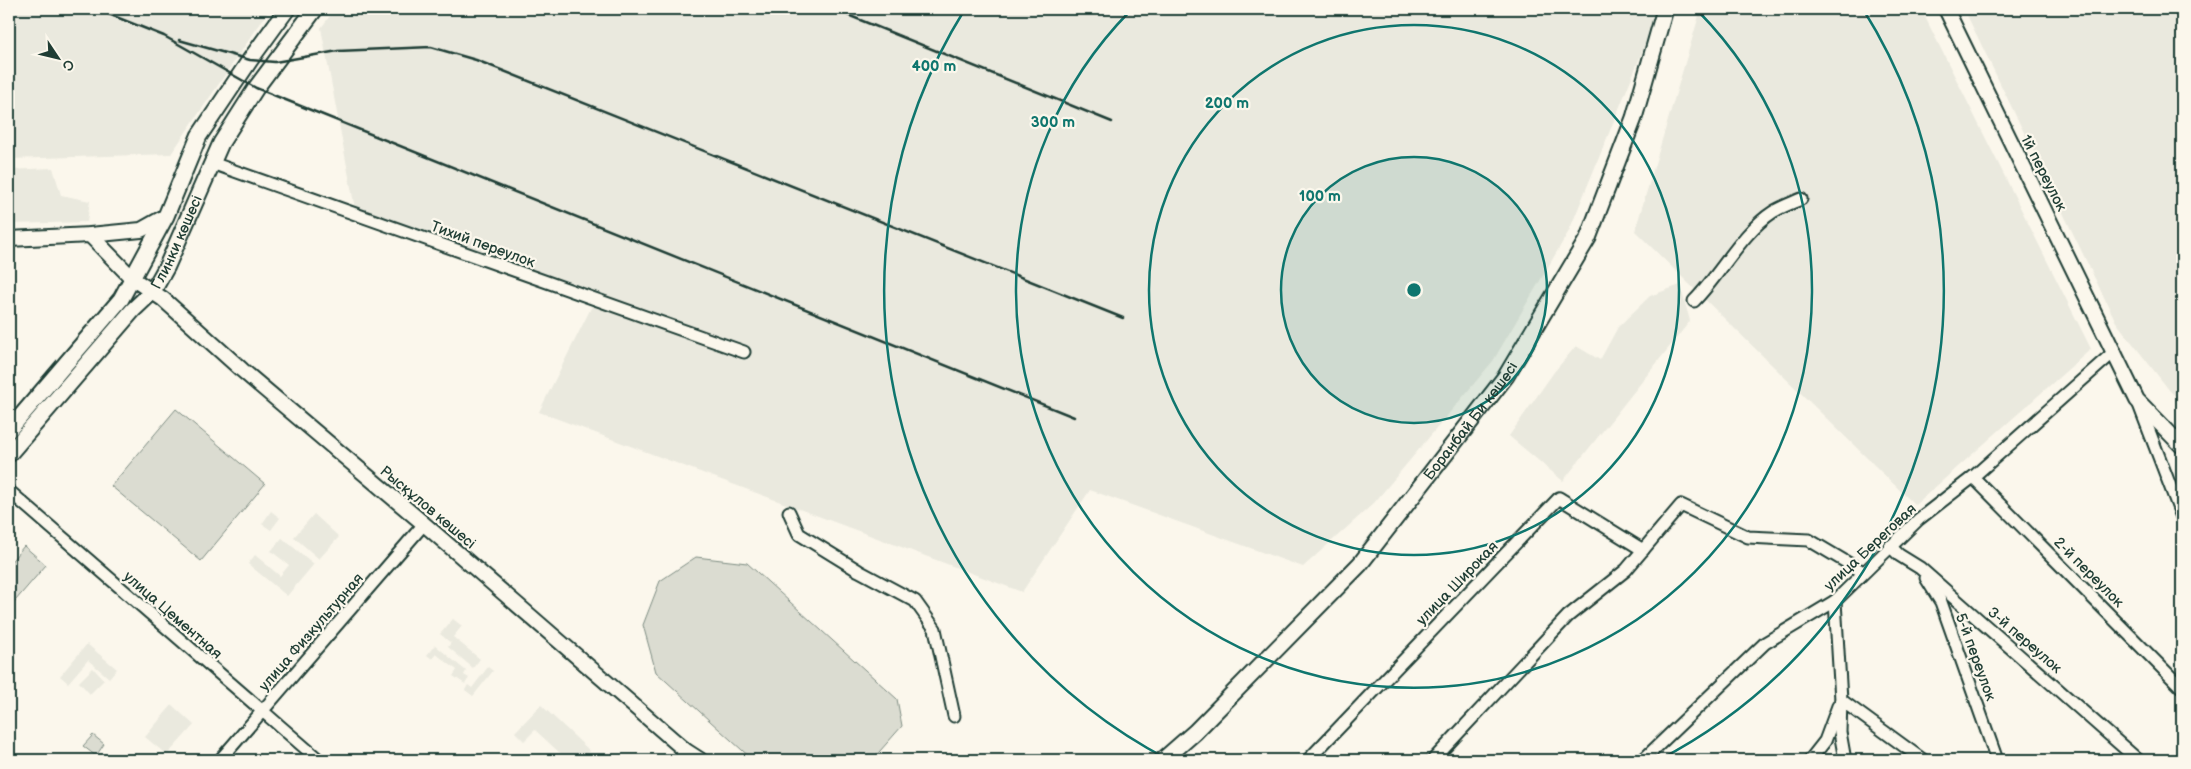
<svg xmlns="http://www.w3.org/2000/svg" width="2191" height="769" viewBox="0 0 2191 769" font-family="'Balsamiq Sans',sans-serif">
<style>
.built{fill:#eae9de}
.green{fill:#dbdcd1;stroke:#7d8c82}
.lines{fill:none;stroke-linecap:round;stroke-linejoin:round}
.minor-casing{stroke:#1f3d34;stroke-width:15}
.tertiary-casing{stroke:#1f3d34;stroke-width:18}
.secondary-casing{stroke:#1f3d34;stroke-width:19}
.minor{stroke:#fbf7ec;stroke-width:11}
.tertiary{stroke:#fbf7ec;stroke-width:14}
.secondary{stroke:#fbf7ec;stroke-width:15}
.rail{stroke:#1f3d34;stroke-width:2.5}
.ring{fill:none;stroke:#0f766e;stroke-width:2.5}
.labels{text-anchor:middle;stroke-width:4.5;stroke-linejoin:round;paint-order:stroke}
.street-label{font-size:15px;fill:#1f3d34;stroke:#fbf7ec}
.centre{fill:#0f766e;stroke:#fbf7ec;stroke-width:2.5}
.ring-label{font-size:15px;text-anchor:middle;font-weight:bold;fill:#0f766e;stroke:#fbf7ec;stroke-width:4.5;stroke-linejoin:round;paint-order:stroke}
</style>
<rect width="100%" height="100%" fill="#fbf7ec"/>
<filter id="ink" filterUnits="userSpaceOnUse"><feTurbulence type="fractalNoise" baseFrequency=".02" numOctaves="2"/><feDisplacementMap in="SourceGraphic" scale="10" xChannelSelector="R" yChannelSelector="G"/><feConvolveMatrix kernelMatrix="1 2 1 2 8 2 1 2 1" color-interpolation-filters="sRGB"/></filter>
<g filter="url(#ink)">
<g class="built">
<polygon points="9,9 270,9 171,154 9,159"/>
<polygon points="335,9 1639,9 1656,18 1569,231 1493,361 1374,503 1303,567 1090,490 1022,592 539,412 593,304 356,214 321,28"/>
<polygon points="1701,9 1921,9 2091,349 1915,505 1635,231"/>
<polygon points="1964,9 2182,9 2182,402 2170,391 2116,322"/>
<polygon points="53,168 61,195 90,201 87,222 9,224 9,170"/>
<polygon points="1680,285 1690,321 1563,481 1509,436 1554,372 1576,346 1600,360 1618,327 1650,296"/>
<polygon points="271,511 280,518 271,530 262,524"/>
<polygon points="314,514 339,537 319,559 294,537"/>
<polygon points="282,538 314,564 287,596 248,564 255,555 280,576 289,565 271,551"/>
<polygon points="453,619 462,626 453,637 480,659 473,668 448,647 451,643 440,634"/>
<polygon points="87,644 117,669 109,678 88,660 68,683 60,676"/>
<polygon points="435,645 466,671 464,675 469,678 465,684 453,676 457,670 436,654 432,659 427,655"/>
<polygon points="488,667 493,671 473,696 465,690 468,685 472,688"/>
<polygon points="93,668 104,680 90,694 79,682"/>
<polygon points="172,705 194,725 167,755 145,737"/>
<polygon points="541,705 590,751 581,760 556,760 561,754 535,730 524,741 515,732"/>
</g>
<g class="green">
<polygon points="176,409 265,484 201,561 111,486"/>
<polygon points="24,546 46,565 9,608 9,564"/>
<polygon points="696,557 747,563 897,699 902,726 872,760 753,760 656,672 643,625 660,581"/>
<polygon points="93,735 104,744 96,756 83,746"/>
</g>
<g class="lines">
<g class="minor-casing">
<g id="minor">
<polyline points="212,163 744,352"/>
<path d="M1694,301C1720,275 1742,232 1773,212C1781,207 1792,203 1801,199"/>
<polyline points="2138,402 2182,517"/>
<polyline points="1973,477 2182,688"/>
<polyline points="9,491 319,760"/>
<polyline points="789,512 799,534 859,571 915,601 935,629 954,716"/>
<polyline points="1890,546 1899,555 1920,568 2138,760"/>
<polyline points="1926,578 1941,602 1997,760"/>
<polyline points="1835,601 1841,700 1840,732 1845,760"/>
<polyline points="1841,700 1923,760"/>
<polyline points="220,760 424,524"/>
<polyline points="679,760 686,751"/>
<polyline points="1308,760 1559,498 1643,550"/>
<polyline points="1433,760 1568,616 1626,570 1681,505 1748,537 1809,540 1863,572"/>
<polyline points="1643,760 1765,643 1835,601 1919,519 1973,477 2115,351"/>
<polyline points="1810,760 1825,741 1838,706"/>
</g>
</g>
<g class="tertiary-casing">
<g id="tertiary">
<polyline points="1946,9 2137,400 2182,446"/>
<polyline points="90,235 133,279 163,299 242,370 424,524 686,751 700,760"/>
<polyline points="9,239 90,235 141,230 166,216"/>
</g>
</g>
<g class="secondary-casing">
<g id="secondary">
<polyline points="9,430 121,299 166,216 199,136 250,60 287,9"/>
<path id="s1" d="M9,454L133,310L153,291L167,266L221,143L256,88L315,9"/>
<path id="s2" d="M1163,760L1195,732L1360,564L1506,376L1588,238L1634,118L1665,9"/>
</g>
</g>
<use href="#minor" class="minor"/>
<use href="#tertiary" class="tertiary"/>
<use href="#secondary" class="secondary"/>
<g class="rail">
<polyline points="96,9 164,36 256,88 1074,417"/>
<polyline points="833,9 1112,122"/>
<polyline points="179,40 250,60 275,62 338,51 431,47 476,60 1123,318"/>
</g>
</g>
</g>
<circle cx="1414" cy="290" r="133" fill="#0f766e" fill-opacity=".12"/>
<g class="ring">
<circle cx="1414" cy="290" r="133"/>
<circle cx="1414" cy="290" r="265"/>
<path d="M1698 11A398 398 0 1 1 1130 11"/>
<path d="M1169 760A530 530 0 0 1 965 9M1863 9A530 530 0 0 1 1659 760"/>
</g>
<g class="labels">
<g class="street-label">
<text transform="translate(2044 173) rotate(63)" y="5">1й переулок</text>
<text dy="5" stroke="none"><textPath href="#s1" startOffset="272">Глинки көшесі</textPath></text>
<text transform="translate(483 244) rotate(20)" y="5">Тихий переулок</text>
<text dy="5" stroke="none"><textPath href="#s2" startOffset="459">Боранбай Би көшесі</textPath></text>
<text transform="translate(428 507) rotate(40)" y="5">Рысқұлов көшесі</text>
<text transform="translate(1870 547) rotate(-43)" y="5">улица Береговая</text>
<text transform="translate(2089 572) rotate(45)" y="5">2-й переулок</text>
<text transform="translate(1457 583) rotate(-46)" y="5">улица Широкая</text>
<text transform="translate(173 615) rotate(41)" y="5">улица Цементная</text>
<text transform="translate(311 632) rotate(-49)" y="5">улица Физкультурная</text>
<text transform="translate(2025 640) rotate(41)" y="5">3-й переулок</text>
<text transform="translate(1976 657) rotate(70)" y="5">5-й переулок</text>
</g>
</g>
<circle cx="1414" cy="290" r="8" class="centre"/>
<g class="ring-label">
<text x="934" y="71">400 m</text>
<text x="1227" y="108">200 m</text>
<text x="1053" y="127">300 m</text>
<text x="1320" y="201">100 m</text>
</g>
<rect width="2191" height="769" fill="none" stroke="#fbf7ec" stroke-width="30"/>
<rect x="15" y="15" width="2161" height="739" fill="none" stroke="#1f3d34" stroke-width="2" filter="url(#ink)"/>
<g transform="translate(58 58) rotate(125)" stroke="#fbf7ec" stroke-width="4" paint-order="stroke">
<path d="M0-4L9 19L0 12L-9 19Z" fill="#1f3d34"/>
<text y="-8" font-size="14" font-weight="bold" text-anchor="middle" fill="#1f3d34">С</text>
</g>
</svg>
